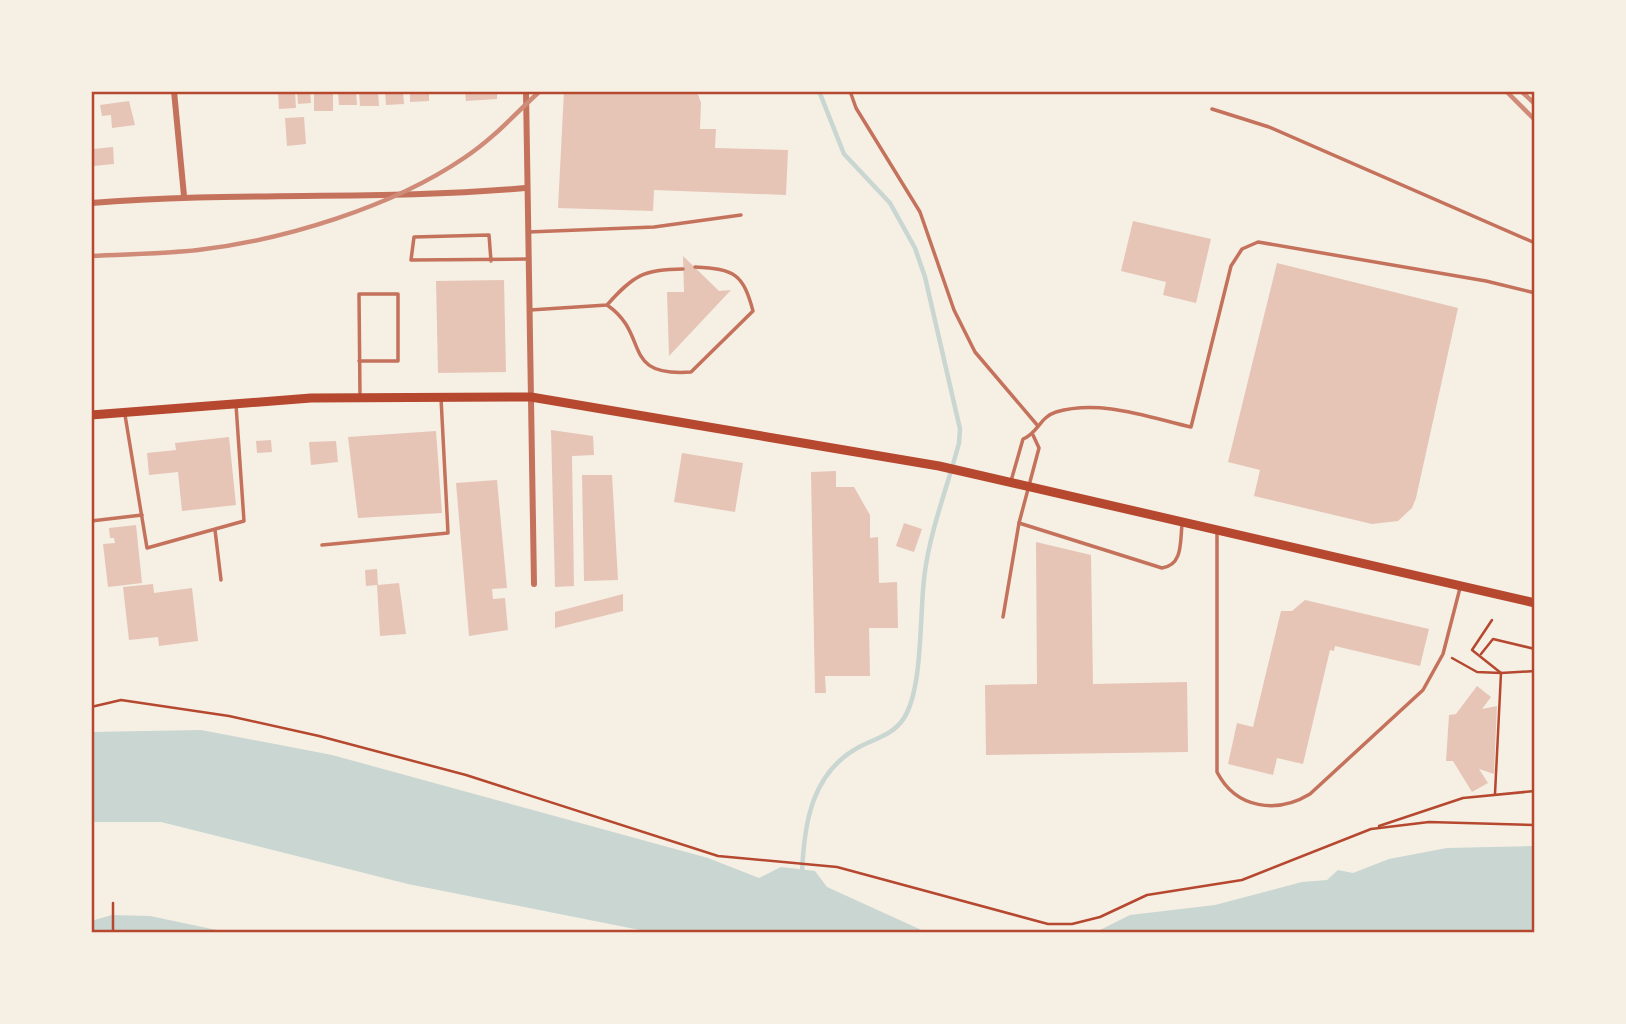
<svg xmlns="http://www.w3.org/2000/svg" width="1626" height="1024" viewBox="0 0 1626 1024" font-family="'Archivo Narrow',sans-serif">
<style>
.water{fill:#c9d6d2}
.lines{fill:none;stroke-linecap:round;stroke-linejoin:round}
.stream{stroke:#c9d6d2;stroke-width:4.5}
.building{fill:#e6c5b7}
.path{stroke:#b5482f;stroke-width:2.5}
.service{stroke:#c5725c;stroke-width:3.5}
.minor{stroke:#c5725c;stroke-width:6}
.secondary{stroke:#b5482f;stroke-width:9}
.rail{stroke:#cf8b77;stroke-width:4.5}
.neatline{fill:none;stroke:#b5482f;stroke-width:2.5}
</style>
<rect width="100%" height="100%" fill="#f6efe4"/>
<g class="water">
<polygon points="201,730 332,755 708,858 759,878 781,867 815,871 827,887 928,933 655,933 408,884 161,822 91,822 91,732"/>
<polygon points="1535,846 1535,933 1080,933 1100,930 1130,915 1215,905 1302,882 1327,880 1338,870 1353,873 1389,859 1447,848"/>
<polygon points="112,915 150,916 231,933 91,933 91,921"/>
</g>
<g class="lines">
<path class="stream" d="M802,873C804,822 812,771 861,746C877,738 894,734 904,718C924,686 919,610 925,571C931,528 948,485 959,443L960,429L925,277L915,248L890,203L844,154L819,91"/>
</g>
<g class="building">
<polygon points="278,91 295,91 296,108 279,109"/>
<polygon points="297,91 310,91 311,103 298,104"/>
<rect x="314" y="91" width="19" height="20"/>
<polygon points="338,91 356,91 357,105 339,105"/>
<polygon points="359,91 378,91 379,106 360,106"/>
<polygon points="385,91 403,91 404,104 386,105"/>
<polygon points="410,91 429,91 429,101 410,102"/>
<polygon points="465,91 497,91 497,99 466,101"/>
<polygon points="564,91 697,91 701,103 700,129 716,129 715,148 788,150 786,195 654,190 653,211 558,208"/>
<polygon points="129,101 135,125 112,128 111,115 102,116 100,105"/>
<polygon points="304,117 306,144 287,146 285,118"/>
<polygon points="113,147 114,164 94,166 93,149"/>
<polygon points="1133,221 1211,239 1196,303 1163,295 1166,282 1121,271"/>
<polygon points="683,256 719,291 731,290 669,356 667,292 684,292"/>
<polygon points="1277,263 1458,308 1416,498 1412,508 1398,521 1372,524 1254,496 1260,470 1228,462"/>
<polygon points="504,280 506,372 438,373 436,281"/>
<polygon points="551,430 593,436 594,455 572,456 574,586 555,587"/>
<polygon points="436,431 442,513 358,518 348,437"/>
<polygon points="229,437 236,505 182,511 178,472 149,475 147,453 176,450 175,443"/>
<polygon points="271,440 272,452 257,453 256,441"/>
<polygon points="336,441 338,462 311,465 309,442"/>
<polygon points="682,453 743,463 735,512 674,502"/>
<polygon points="836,471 836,487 854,487 870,515 870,538 878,537 879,583 897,582 898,628 869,628 870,676 825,676 826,693 815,693 811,472"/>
<polygon points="582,475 612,475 618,580 584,581"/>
<polygon points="497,480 507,588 492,589 493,599 505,598 508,630 469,636 456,483"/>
<polygon points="904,523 922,529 914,552 896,546"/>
<polygon points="136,525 142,583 108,587 103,544 115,543 114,538 110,538 109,528"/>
<polygon points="1036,542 1091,555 1093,684 1187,682 1188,752 986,755 985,685 1037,684"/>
<polygon points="377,569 378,585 399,583 406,634 380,636 377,585 366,586 365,570"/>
<polygon points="153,584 154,593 192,588 198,641 159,646 158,637 129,640 123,587"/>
<polygon points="623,594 623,611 555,628 555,612"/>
<polygon points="1305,600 1429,629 1420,666 1335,646 1334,651 1330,650 1303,764 1277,758 1273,775 1228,764 1237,723 1253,727 1281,611 1292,611"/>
<polygon points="1477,686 1491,697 1482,709 1497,706 1494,774 1479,769 1488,783 1472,792 1453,761 1446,761 1449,715 1456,714"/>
</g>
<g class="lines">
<g class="path">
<polyline points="1492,620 1472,650 1501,673"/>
<polyline points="1481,654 1493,639 1535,649"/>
<polyline points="1452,658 1477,672 1501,673"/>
<polyline points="91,707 121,700 229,716 319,736 466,775 718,856 837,867 1048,924 1072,924 1100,917 1147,895 1242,880 1371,829 1429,822 1535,825"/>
<polyline points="1495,794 1501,673 1535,671"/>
<polyline points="1379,826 1463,798 1535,791"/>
<polyline points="113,933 113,903"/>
</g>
<g class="service">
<polyline points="850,91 856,108 920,212 954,310 975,352 1038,426"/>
<polyline points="1212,109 1269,127 1535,243"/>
<polyline points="528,232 654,227 741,215"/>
<polyline points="491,261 489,235 414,237 411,260 527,259"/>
<path d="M607,305C651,335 619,377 691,372L753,311C743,274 735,269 695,267"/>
<path d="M530,310L607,305C633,276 643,269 683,269"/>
<polyline points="359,361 398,361 398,294 359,294 360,396"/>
<polyline points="125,415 147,548 244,521 236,405"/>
<path d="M1011,481L1023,439C1038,433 1040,417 1056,412C1100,399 1148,417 1191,427L1231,266L1242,249L1258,242L1486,281L1535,293"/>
<polyline points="91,521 142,515"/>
<polyline points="1019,523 1039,448 1033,435"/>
<polyline points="215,530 221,580"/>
<path d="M1217,530V772C1236,809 1277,814 1310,794L1423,690L1443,654L1460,588"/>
<polyline points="322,545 448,533 441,398"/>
<polyline points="91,600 92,612"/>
<path d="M1003,617L1019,523L1162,568C1183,565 1180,542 1182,525"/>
</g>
<g class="minor">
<polyline points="174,91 184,196"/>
<polyline points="526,91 534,584"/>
<path d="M91,203C236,191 381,201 525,188"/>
</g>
<polyline class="secondary" points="91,415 311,398 531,397 939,466 1535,603"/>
<g class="rail">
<polyline points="1506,91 1535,120"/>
<polyline points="1521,91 1535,104"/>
<path d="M91,256C126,254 163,254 198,250C284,240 392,207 464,158C493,139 515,114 540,91"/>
</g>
</g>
<rect width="1626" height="1024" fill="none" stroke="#f6efe4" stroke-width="186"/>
<rect x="93" y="93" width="1440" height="838" class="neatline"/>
</svg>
